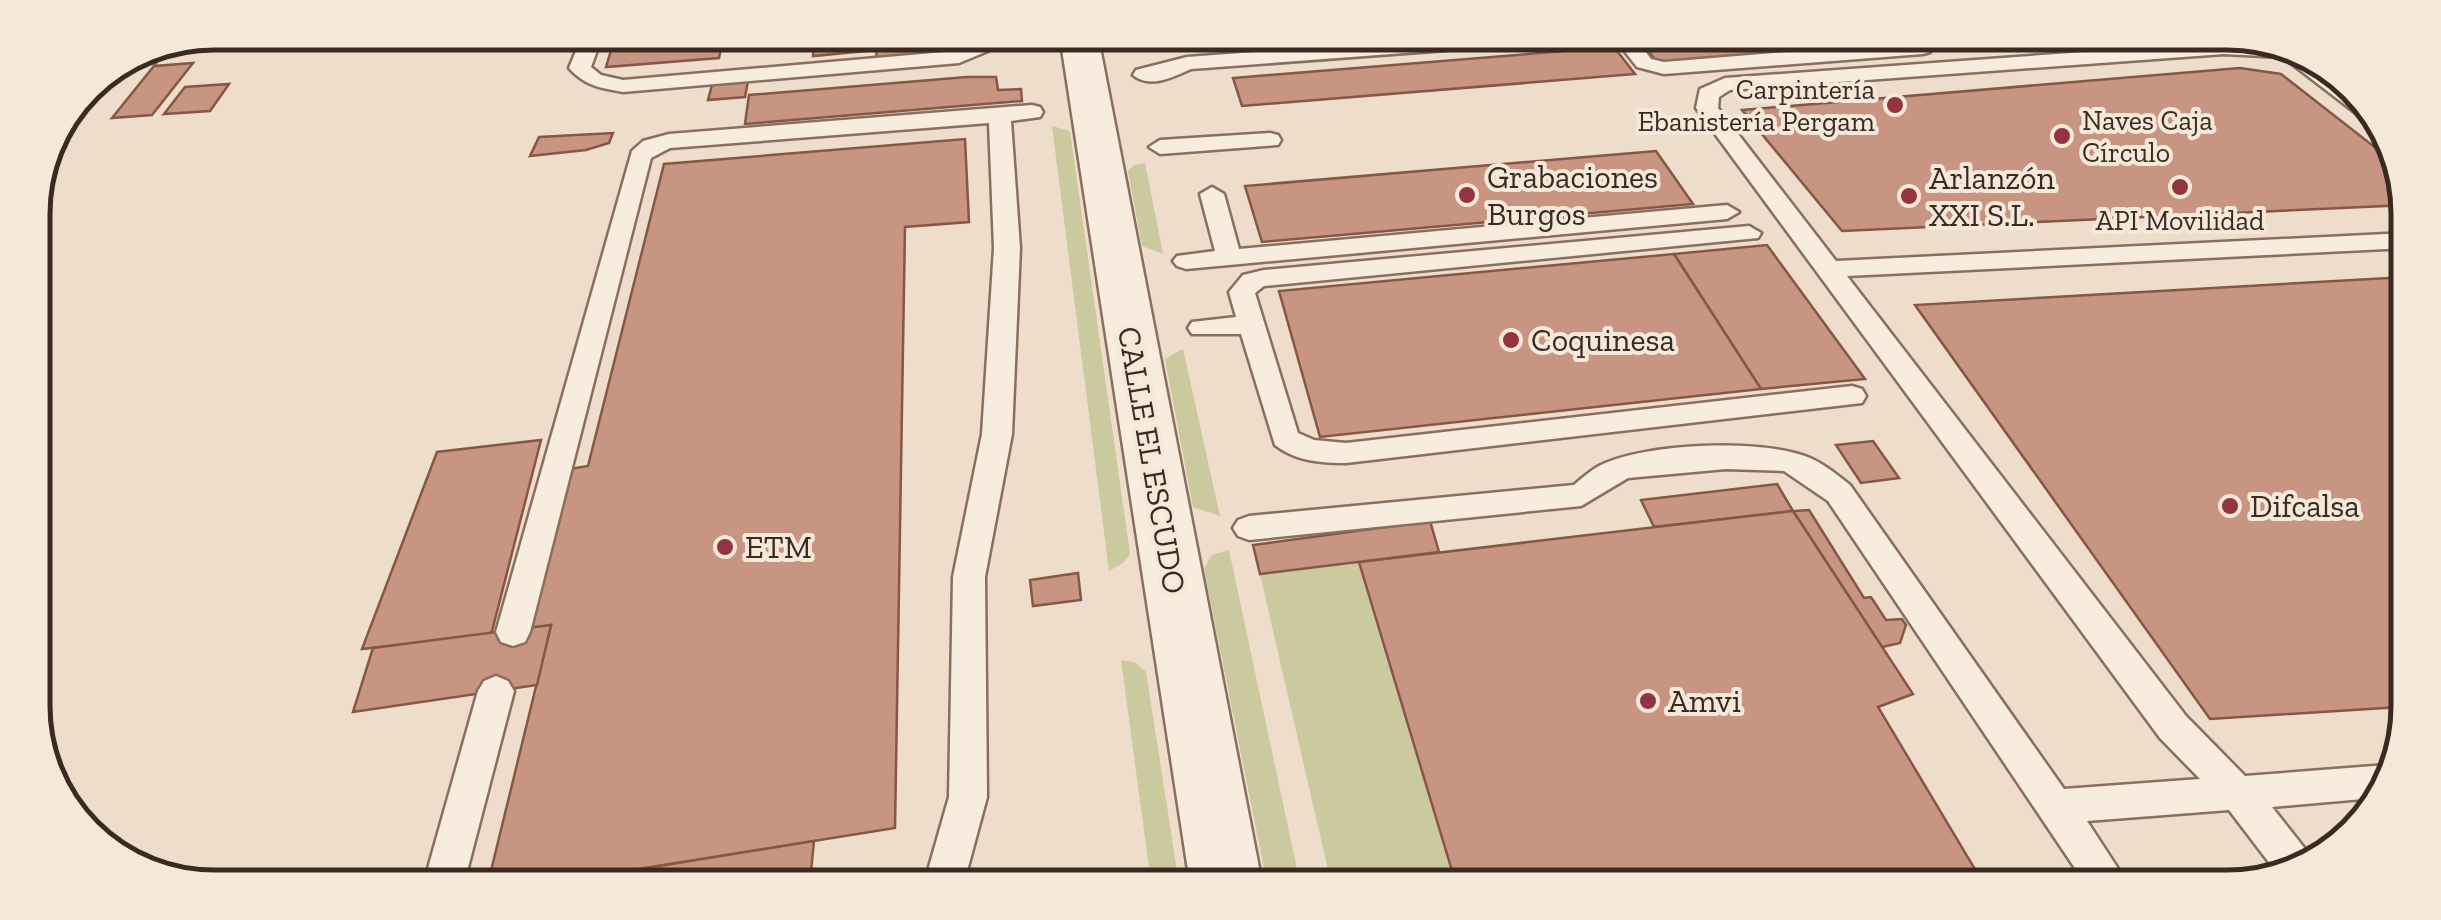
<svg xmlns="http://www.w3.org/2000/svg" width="2441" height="920" viewBox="0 0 2441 920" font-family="'Zilla Slab',serif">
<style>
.green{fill:#cbc99e}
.building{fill:#c89582;stroke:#865646;stroke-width:2.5}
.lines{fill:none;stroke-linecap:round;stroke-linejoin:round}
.service-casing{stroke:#886f5f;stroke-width:5}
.minor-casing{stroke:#886f5f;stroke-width:5}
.service{fill:#f7ecdd;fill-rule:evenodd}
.minor{fill:#f7ecdd;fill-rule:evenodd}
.poi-dot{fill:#943342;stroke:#f4e8d9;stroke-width:4}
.labels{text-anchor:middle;stroke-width:8;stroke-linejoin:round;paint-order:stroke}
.far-poi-label{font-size:28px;fill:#3a2a22;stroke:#f4e8d9;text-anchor:end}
.poi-label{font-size:32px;fill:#3a2a22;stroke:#f4e8d9;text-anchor:start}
.street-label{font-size:32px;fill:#3a2a22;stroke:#f4e8d9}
.rim{fill:none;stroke:#3a2a22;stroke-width:5}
</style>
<rect width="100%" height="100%" fill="#edddca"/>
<g class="green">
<polygon points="1052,126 1070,131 1130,554 1123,563 1109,571"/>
<polygon points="1145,163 1163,254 1142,246 1128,171 1134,165"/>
<polygon points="1183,349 1220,516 1193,507 1165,359"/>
<polygon points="1229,550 1300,883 1267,883 1204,569 1212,555"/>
<polygon points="1359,562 1456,884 1331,883 1260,574"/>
<polygon points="1121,660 1134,662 1146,672 1179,883 1151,882"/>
</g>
<g class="building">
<polygon points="616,34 724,35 719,58 606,67"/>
<polygon points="815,35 932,36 933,55 876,58 877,50 813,56"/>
<polygon points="1639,39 1911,40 1912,41 1657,62"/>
<polygon points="1614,47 1635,74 1242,106 1233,78"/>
<polygon points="193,63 152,115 112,118 154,66"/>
<polygon points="2240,68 2281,74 2395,163 2407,190 2407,205 1842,231 1742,110"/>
<polygon points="967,77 996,77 998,90 1021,89 1022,101 745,124 749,95"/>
<polygon points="748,81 745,97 708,100 712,85"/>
<polygon points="229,84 210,111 164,114 185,87"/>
<polygon points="613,133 609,143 586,150 530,156 539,137"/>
<polygon points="965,139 969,222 905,227 895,828 569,880 489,879 551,625 532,628 569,469 588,466 664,164"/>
<polygon points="1656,151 1693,204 1262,242 1245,186"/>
<polygon points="1767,245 1865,379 1761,389 1674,254"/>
<polygon points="1674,254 1761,389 1320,437 1279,291"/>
<polygon points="2406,277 2400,707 2210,719 1915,305"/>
<polygon points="541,440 491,635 362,649 437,452"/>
<polygon points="1873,441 1899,478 1861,483 1836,445"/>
<polygon points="1777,484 1793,511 1654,527 1641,500"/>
<polygon points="1809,510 1864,598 1871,597 1886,620 1902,619 1906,625 1900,643 1882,647 1793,511"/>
<polygon points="1793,511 1913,694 1878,707 1985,886 1456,884 1359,562"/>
<polygon points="1430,521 1439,552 1260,574 1253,545"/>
<polygon points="1078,573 1081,600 1033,606 1030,580"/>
<polygon points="551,625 537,685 353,712 373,648"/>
<polygon points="814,841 810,881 633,880 635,870"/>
</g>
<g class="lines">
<g class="service-casing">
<g id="service">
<path d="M583,34H603L591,67L601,75L623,80L956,51L986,40V36H1006L1007,43L959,63L623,92C601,88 585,86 569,68Z"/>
<path d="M1441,38L1537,39L1527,44L1191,69C1173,77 1150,89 1133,75L1136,70L1187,57Z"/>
<polygon points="1615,39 1636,39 1651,59 1664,62 1935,40 1930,52 1923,54 1664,74 1637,67"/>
<path d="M2224,42L2290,45L2366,99L2376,121L2365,120L2283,57L2224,54L1730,90L1719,97L1718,108L1836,261L2406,233V248L1847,276L2186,716L2245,776L2387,765L2396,768L2374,798L2272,807L2313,859L2277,873L2229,810L2087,821L2130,887L2087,886L1828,501L1784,471L1726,469L1628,478L1581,506L1249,540L1238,536L1233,528L1238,520L1249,516L1574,485C1582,478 1590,471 1599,466C1643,443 1759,439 1805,456C1822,462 1836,474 1850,485L2064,789L2200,779L2160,738L1696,108L1700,89L1725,78Z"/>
<polygon points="157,54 155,63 139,61"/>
<polygon points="1032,105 1040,107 1043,112 1040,117 1011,121 1020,248 1012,434 985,577 987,797 964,882 925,881 949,797 953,577 982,434 994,248 989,123 670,148 651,158 530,632 525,642 513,646 501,642 496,632 632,151 643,141 669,134"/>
<polygon points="1270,133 1278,135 1281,140 1278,145 1160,154 1149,147 1160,140"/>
<polygon points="1212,187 1224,194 1239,249 1727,205 1739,212 1727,219 1186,269 1177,266 1173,261 1177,256 1215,251 1200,194"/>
<path d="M1749,226L1761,233L1758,238L1264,286L1255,293L1298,433L1314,440L1346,443L1852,386L1862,389L1866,396L1862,403L1346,463C1321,463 1295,461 1275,445L1241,334H1192L1188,328L1192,322L1236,317L1229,292L1243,275L1264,270Z"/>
<polygon points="496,676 508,681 514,691 465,879 425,879 478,691 484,681"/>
</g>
</g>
<g class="minor-casing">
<polygon id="minor" points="1060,36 1098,37 1262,883 1190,883"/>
</g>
<use href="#service" class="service"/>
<use href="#minor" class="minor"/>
</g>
<g class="poi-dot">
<circle cx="1895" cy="105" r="10"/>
<circle cx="2062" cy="136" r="10"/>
<circle cx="2180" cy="187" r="10"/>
<circle cx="1467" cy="195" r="10"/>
<circle cx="1909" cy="196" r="10"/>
<circle cx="1511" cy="340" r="10"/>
<circle cx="2230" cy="506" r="10"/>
<circle cx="725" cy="547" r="10"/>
<circle cx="1648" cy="701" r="10"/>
</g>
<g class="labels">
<g class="far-poi-label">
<text x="1875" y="99">Carpintería<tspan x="1875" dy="32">Ebanistería Pergam</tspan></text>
<text x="2082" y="130" text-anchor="start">Naves Caja<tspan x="2082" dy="32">Círculo</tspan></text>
<text x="2180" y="230" text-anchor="middle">API Movilidad</text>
</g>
<g class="poi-label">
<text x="1487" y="188">Grabaciones<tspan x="1487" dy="37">Burgos</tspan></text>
<text x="1929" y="189">Arlanzón<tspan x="1929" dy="37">XXI S.L.</tspan></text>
<text x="1531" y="351">Coquinesa</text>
<text x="2250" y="517">Difcalsa</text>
<text x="745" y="558">ETM</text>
<text x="1668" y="712">Amvi</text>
</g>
<g class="street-label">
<text transform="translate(1152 460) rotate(80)" y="11">CALLE EL ESCUDO</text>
</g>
</g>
<path d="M0 0H2441V920H0ZM214 50H2227A164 164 0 0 1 2391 214V706A164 164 0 0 1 2227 870H214A164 164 0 0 1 50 706V214A164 164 0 0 1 214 50Z" fill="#f4e8d9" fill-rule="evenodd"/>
<path class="rim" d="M214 50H2227A164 164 0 0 1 2391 214V706A164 164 0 0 1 2227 870H214A164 164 0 0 1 50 706V214A164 164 0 0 1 214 50Z"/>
</svg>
